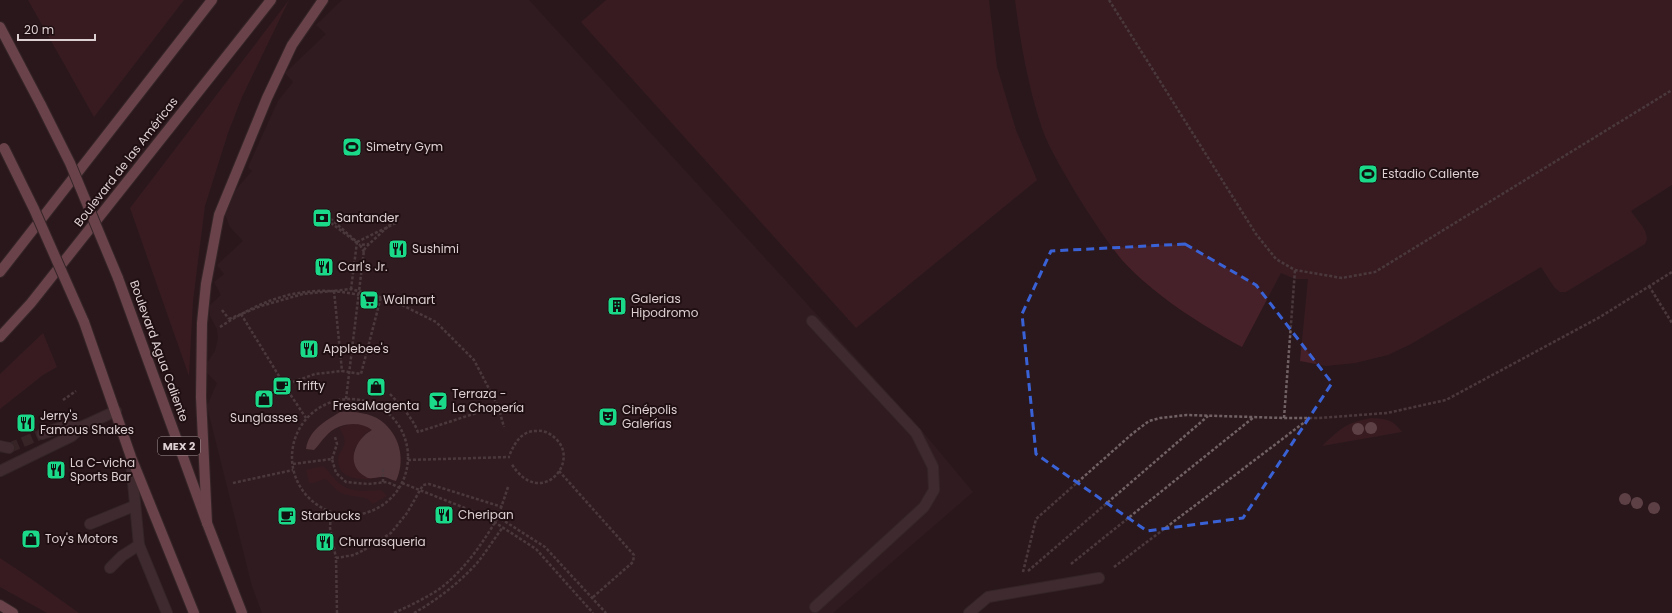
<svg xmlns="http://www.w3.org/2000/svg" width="1672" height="613" viewBox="0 0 1672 613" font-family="Poppins,sans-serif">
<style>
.built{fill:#382126}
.green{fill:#472129}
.water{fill:#865b63}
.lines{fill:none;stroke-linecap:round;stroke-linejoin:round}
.minor-tunnel{stroke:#453437;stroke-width:10;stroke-dasharray:10 5;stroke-linecap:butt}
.minor-casing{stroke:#433537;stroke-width:12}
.major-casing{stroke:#433537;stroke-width:12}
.path{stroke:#716164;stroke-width:2.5;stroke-dasharray:3 2;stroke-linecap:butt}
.minor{stroke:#594448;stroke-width:10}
.major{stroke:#b57783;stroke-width:10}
.major-bridge-casing{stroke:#433537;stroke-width:12;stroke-linecap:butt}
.path-bridge{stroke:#716164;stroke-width:2.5;stroke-dasharray:3 2;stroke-linecap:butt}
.major-bridge{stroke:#b57783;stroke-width:10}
.tree{fill:#9b727a}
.marked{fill:none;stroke:#3a62d7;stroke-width:3;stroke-dasharray:8 5;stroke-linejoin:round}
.labels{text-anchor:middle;stroke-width:4;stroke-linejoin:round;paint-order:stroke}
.shield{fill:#200f12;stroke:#a49698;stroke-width:1}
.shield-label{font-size:11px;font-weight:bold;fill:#ddd0d2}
.poi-label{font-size:12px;fill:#ddd0d2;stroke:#200f12;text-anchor:start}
.street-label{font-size:12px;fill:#ddd0d2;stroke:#200f12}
</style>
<rect width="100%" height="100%" fill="#2a181c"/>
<polygon class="built" points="342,0 529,0 819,317 922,431 973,492 833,613 262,613 252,586 207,406 217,383 203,369 215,351 218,339 217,329 210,316 210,305 221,295 214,282 224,274 217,265 243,241 230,227 225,215 225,208 233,193 252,171 248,167 278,101 293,82 285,73 326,34 316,25"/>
<g class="green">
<polygon points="28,0 184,0 94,117"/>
<polygon points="289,0 242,97 228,133 205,206 193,301 189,376 130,208"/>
<polygon points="606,0 989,0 997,67 1016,130 1037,180 856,328 581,22"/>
<path d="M1015,0H1672V185L1631,211C1637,221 1652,233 1645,244L1566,292H1560L1554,287L1541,267L1411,344L1388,355L1355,363L1326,366L1300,361L1308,279H1295L1281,273L1242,347C1200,324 1155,296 1122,260C1104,238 1089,214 1074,190C1061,167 1046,144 1039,119C1027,80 1020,40 1015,0Z"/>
<polygon points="43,333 57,367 43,375 0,409 0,374"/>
<path d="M1371,418C1387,419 1392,419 1402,432L1322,446C1340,429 1345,423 1371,418Z"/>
<path d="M351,423L366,426L372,430L365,434L354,450L366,477L374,479C360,480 337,479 338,459C338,453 343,450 344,445C346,439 342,432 339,428Z"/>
<path d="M322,466C327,468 329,473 333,477C348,494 361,491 381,490L387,496L373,504C366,495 358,498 348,495C334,492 334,485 325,479L313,483H309L306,470Z"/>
<polygon points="0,558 30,578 79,613 47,613 0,587"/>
</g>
<path class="water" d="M340,412C354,411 374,413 385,424C401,439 405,462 396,481C391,480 385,476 381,477C376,477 371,480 366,477C344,465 355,439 372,430C359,420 337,423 326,436C321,441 319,445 314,450L306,449C309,430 325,421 340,412Z"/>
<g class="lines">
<polyline class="minor-tunnel" points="9,448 42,434"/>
<g class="minor-casing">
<g id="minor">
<polyline points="812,321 916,433 933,467 934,490 924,507 815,607"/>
<polyline points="42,434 62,427 81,427"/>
<polyline points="0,446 9,448"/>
<polyline points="131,461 139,545 167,613"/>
<polyline points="0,471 72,436 81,427 116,411"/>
<polyline points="90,524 134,506"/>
<polyline points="110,568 122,556 139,545"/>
<polyline points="969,613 988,597 1099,578"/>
</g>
</g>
<g class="major-casing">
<g id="major">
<polyline points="0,27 41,105"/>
<polyline points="0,272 212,0"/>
<polyline points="118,278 207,523 242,613"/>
<polyline points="84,322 131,457 194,613"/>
<polyline points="0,337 31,303 271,0"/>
<polyline points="207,523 201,397 202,323 206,284 219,215 267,98 292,45 323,0"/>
<polyline points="0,605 13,613"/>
</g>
</g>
<g class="path">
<polyline points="1109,0 1256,234 1276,259 1295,270 1342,278 1375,272 1672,90"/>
<polyline points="319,214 360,245"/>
<polyline points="364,252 360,245 369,244"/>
<polyline points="1649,286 1672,323"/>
<polyline points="222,310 229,319"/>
<polyline points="241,314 290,394 306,418"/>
<path d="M220,327C264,298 306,283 359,295"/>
<polyline points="293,382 315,374 342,371"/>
<path d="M390,394C401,406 412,417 418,432L498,406"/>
<circle cx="350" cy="457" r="58"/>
<polyline points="346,399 364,250 366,247 396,219"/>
<polyline points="63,400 76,391"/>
<polyline points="1284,418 1295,270"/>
<path d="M510,454C515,442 522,431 536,431C543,430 550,433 555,438C582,461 540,511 511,463"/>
<polyline points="332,459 337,444 335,437"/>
<polyline points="408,460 510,457"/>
<polyline points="293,464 332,459 336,473 346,482 368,484 387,482 400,488"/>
<polyline points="383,469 383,482"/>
<polyline points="559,471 634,555 633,562 592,598"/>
<polyline points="233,483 293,470"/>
<polyline points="402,483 485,516 536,549 593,613"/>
<polyline points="508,487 498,517 545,547 606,613"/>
<polyline points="331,512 330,528 336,558"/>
<polyline points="1071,564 1254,417"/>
<polyline points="1114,567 1310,418"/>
<polyline points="1028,571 1208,416"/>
<polyline points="1023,572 1036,519 1132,434 1149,421 1160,418 1187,415 1284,418 1319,418 1387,413 1446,400 1600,317 1672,272"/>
<polyline points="337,613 336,558 354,555 364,550"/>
<path d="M414,613C437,600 459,583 477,563C486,552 494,539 503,527"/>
</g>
<use href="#minor" class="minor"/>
<use href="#major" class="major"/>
<g class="major-bridge-casing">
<g id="major-bridge">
<polyline points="41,105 70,163 118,278"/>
<polyline points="4,148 34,209 84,322"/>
</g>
</g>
<g class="path-bridge">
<polyline points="323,212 357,242 351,289"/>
<polyline points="357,242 398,222"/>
<polyline points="334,291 342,371 361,374 381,297"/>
<polyline points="229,319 261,306 303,294 351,289 394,301 436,322 474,360 498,406 504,427"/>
<polyline points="364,550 391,533 407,513 423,485 429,484 502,507"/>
<path d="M394,613C409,606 424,599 438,590C463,572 483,543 498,517"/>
</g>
<use href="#major-bridge" class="major-bridge"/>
</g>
<g class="tree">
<circle cx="1371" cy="428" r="6"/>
<circle cx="1358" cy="429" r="6"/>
<circle cx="1625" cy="499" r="6"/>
<circle cx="1637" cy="503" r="6"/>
<circle cx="1654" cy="508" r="6"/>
</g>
<path d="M0 0H1672V613H0ZM1185,244L1256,285L1332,383L1243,518L1147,531L1036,454L1022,314L1051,251Z" fill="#2a181c" fill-opacity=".55" fill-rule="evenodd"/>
<path class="marked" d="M1185,244L1256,285L1332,383L1243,518L1147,531L1036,454L1022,314L1051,251Z"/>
<defs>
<g id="stadium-square" transform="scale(1)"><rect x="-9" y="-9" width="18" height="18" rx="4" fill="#1ad988" stroke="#200f12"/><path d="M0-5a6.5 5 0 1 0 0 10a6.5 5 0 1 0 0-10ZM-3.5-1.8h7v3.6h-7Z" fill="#111"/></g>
<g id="bank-square" transform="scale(1)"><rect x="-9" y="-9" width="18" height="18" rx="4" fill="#1ad988" stroke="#200f12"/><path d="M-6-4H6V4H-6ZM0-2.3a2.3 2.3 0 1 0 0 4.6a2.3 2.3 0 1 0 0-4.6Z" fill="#111"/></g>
<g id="restaurant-square" transform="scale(1)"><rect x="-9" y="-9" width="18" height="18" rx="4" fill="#1ad988" stroke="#200f12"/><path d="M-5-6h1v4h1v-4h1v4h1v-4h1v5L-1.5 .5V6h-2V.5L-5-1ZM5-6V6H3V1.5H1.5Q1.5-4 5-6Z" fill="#111"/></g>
<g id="supermarket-square" transform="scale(1)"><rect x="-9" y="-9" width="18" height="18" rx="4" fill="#1ad988" stroke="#200f12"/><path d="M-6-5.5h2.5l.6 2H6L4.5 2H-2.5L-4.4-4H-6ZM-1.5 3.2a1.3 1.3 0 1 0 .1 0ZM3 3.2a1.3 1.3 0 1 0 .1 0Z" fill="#111"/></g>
<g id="building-square" transform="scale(1)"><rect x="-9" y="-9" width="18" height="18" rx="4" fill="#1ad988" stroke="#200f12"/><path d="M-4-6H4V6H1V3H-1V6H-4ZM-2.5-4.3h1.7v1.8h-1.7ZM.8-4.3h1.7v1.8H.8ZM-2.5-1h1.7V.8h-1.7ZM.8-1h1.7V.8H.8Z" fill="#111"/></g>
<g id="cafe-square" transform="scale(1)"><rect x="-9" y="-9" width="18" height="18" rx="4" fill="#1ad988" stroke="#200f12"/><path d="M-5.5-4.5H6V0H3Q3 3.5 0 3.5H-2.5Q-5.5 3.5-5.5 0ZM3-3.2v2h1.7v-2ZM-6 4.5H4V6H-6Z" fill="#111"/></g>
<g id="shop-square" transform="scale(1)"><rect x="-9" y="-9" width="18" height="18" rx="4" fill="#1ad988" stroke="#200f12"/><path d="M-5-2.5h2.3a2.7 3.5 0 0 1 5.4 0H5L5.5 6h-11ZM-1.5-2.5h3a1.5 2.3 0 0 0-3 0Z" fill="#111"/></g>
<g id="bar-square" transform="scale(1)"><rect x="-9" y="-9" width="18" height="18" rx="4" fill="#1ad988" stroke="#200f12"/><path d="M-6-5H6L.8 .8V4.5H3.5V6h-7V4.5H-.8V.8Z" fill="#111"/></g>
<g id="theatre-square" transform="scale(1)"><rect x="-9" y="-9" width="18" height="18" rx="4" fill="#1ad988" stroke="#200f12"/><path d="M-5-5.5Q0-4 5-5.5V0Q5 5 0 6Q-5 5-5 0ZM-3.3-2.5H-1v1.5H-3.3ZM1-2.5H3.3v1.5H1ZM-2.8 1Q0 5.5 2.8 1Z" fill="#111"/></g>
</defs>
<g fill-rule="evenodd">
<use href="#stadium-square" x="352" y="147"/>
<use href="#stadium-square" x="1368" y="174"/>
<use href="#bank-square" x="322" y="218"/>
<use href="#restaurant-square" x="398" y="249"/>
<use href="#restaurant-square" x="324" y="267"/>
<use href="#supermarket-square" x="369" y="300"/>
<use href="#building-square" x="617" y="306"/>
<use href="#restaurant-square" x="309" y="349"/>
<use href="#cafe-square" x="282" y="386"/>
<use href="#shop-square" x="376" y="387"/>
<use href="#shop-square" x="264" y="399"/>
<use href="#bar-square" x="438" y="401"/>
<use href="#theatre-square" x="608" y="417"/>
<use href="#restaurant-square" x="26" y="423"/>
<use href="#restaurant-square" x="56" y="470"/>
<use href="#restaurant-square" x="444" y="515"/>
<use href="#cafe-square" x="287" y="516"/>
<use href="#shop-square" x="31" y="539"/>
<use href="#restaurant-square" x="325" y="542"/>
</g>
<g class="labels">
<rect class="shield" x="158" y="437" width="42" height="18" rx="3"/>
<g class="shield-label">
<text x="179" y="450">MEX 2</text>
</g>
<g class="poi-label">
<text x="366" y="151">Simetry Gym</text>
<text x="1382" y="178">Estadio Caliente</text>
<text x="336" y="222">Santander</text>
<text x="412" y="253">Sushimi</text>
<text x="338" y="271">Carl's Jr.</text>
<text x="631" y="303">Galerias<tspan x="631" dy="14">Hipodromo</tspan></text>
<text x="383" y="304">Walmart</text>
<text x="323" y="353">Applebee's</text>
<text x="296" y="390">Trifty</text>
<text x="452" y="398">Terraza -<tspan x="452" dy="14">La Chopería</tspan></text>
<text x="376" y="410" text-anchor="middle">FresaMagenta</text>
<text x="622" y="414">Cinépolis<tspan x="622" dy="14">Galerías</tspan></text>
<text x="40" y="420">Jerry's<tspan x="40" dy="14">Famous Shakes</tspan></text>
<text x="264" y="422" text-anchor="middle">Sunglasses</text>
<text x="70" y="467">La C-vicha<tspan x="70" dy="14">Sports Bar</tspan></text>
<text x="458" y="519">Cheripan</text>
<text x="301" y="520">Starbucks</text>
<text x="45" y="543">Toy's Motors</text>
<text x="339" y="546">Churrasqueria</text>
</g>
<g class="street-label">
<text transform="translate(126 162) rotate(-52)" y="4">Boulevard de las Américas</text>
<text transform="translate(159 351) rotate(70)" y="4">Boulevard Agua Caliente</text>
</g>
</g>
<path d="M18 34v6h77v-6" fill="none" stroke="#ddd0d2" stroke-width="2"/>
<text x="24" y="34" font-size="12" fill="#ddd0d2" stroke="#200f12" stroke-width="3" paint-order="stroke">20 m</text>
</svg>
